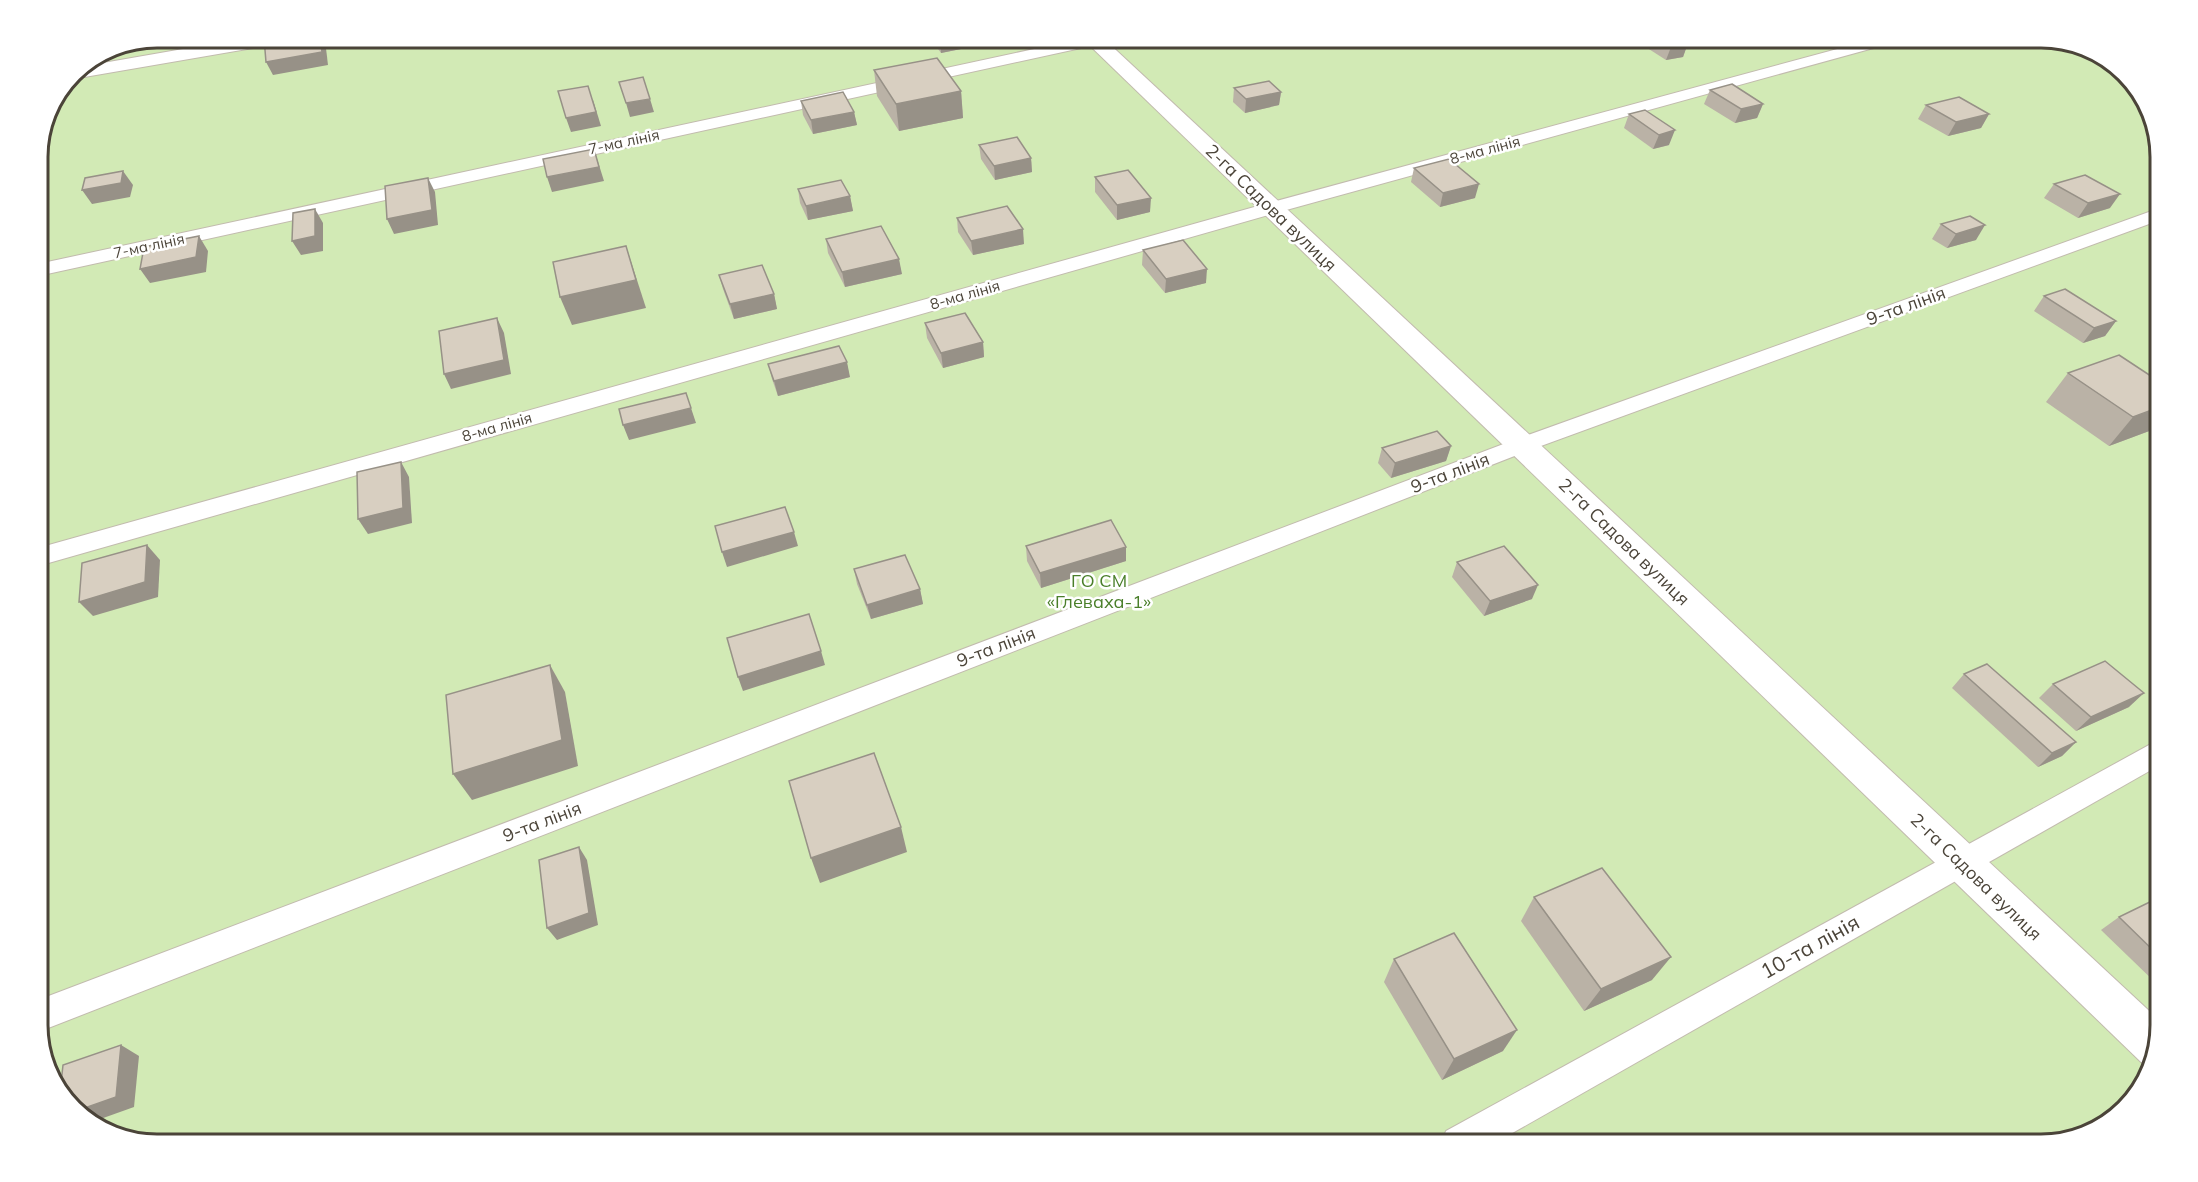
<svg xmlns="http://www.w3.org/2000/svg" width="2198" height="1182" viewBox="0 0 2198 1182" font-family="Mulish,sans-serif">
<style>
.green{fill:#d2eab5}
.lines{fill:none;stroke-linecap:round;stroke-linejoin:round}
.service-casing{stroke:#c2bbae;stroke-width:2}
.minor-casing{stroke:#c2bbae;stroke-width:2}
.service{fill:#fff;fill-rule:evenodd}
.minor{fill:#fff;fill-rule:evenodd}
.wall{fill:#bab2a6}
.shaded-wall{fill:#979187}
.building{fill:#d8cfc1;stroke:#979187;stroke-width:1.5}
.labels{text-anchor:middle;stroke-width:5;stroke-linejoin:round;paint-order:stroke}
.far-street-label{font-size:15px;fill:#4b4439;stroke:#fff}
.street-label{font-size:18px;fill:#4b4439;stroke:#fff}
.park-label{font-size:18px;fill:#4a7f2a;stroke:#fff}
.near-street-label{font-size:21px;fill:#4b4439;stroke:#fff}
.rim{fill:none;stroke:#4b4439;stroke-width:3}
</style>
<rect width="100%" height="100%" fill="#f6f3ec"/>
<polygon class="green" points="157,38 2041,38 2094,50 2141,91 2160,149 2160,1025 2148,1078 2101,1128 2042,1144 157,1144 104,1132 57,1091 38,1034 38,149 47,111 73,72 111,46"/>
<g class="lines">
<g class="service-casing">
<g id="service">
<polygon points="1085,38 1112,38 1104,43 38,276 38,264"/>
<polygon points="1878,38 1902,38 1899,41 1279,212 38,566 38,548 1265,204"/>
<polygon points="2160,208 2160,220 1530,450 38,1032 38,1000 1514,440"/>
<polygon points="2160,739 2160,765 1493,1144 1441,1144 1446,1131"/>
</g>
</g>
<g class="minor-casing">
<g id="minor">
<polygon points="246,38 287,38 284,42 277,44 67,80 73,72 80,67"/>
<polygon points="1082,38 1103,38 2160,1021 2151,1067 2141,1062"/>
</g>
</g>
<use href="#service" class="service"/>
<use href="#minor" class="minor"/>
</g>
<g class="wall">
<polygon points="930,38 981,38 981,45 941,53"/>
<polygon points="1162,38 1213,38 1213,40 1172,49 1162,39"/>
<polygon points="1577,38 1622,38 1620,43 1594,49"/>
<polygon points="1643,38 1679,38 1688,43 1683,57 1666,60 1641,44"/>
<polygon points="1957,38 2002,38 1998,44 1978,49"/>
<polygon points="874,70 961,91 963,118 899,131 877,96"/>
<polygon points="1234,88 1281,92 1279,105 1245,113 1233,102"/>
<polygon points="1710,90 1763,104 1757,118 1735,123 1704,104"/>
<polygon points="801,101 854,112 857,125 813,134 803,115"/>
<polygon points="1926,105 1989,114 1981,128 1948,136 1918,119"/>
<polygon points="1645,110 1669,145 1653,149 1624,128 1629,114"/>
<polygon points="979,145 1031,158 1032,172 995,180 981,159"/>
<polygon points="1414,168 1475,198 1440,207 1411,182"/>
<polygon points="1095,177 1150,212 1117,220 1095,192"/>
<polygon points="2054,184 2110,208 2078,218 2044,198"/>
<polygon points="798,189 850,196 853,211 808,220 800,203"/>
<polygon points="957,218 1024,244 973,255 958,232"/>
<polygon points="1941,224 1976,240 1947,248 1932,239"/>
<polygon points="826,239 902,274 845,287 828,253"/>
<polygon points="1143,250 1206,283 1165,293 1142,265"/>
<polygon points="719,275 774,294 777,309 734,319 723,289"/>
<polygon points="2044,296 2116,321 2105,336 2083,343 2034,311"/>
<polygon points="925,323 983,342 984,357 943,368 927,338"/>
<polygon points="768,364 850,377 778,396 772,379"/>
<polygon points="2068,373 2160,427 2109,446 2046,402"/>
<polygon points="1451,446 1446,461 1391,478 1378,463 1382,448"/>
<polygon points="1026,546 1126,561 1041,588 1027,561"/>
<polygon points="1457,562 1532,599 1484,616 1452,577"/>
<polygon points="854,569 920,589 923,604 871,619 857,584"/>
<polygon points="2160,620 2160,630 2155,626"/>
<polygon points="1964,674 2076,742 2062,756 2038,767 1952,688"/>
<polygon points="2053,684 2129,707 2076,731 2039,698"/>
<polygon points="1534,897 1652,980 1584,1011 1521,921"/>
<polygon points="2160,897 2160,987 2101,930 2119,917"/>
<polygon points="1394,959 1503,1051 1442,1080 1384,982"/>
</g>
<g class="shaded-wall">
<polygon points="320,38 324,38 325,40 328,65 273,75 266,62"/>
<polygon points="394,38 442,38 442,42 399,49"/>
<polygon points="950,38 981,38 981,45 941,53 940,39"/>
<polygon points="1173,38 1213,38 1213,40 1172,49"/>
<polygon points="1260,38 1278,38 1260,41"/>
<polygon points="1597,38 1622,38 1620,43 1594,49"/>
<polygon points="1984,38 2002,38 1998,44 1978,49"/>
<polygon points="1688,43 1683,57 1666,60 1671,47"/>
<polygon points="961,91 963,118 899,131 896,104"/>
<polygon points="1281,92 1279,105 1245,113 1246,99"/>
<polygon points="650,99 654,112 630,117 626,103"/>
<polygon points="593,100 601,126 571,132 566,118"/>
<polygon points="1763,104 1757,118 1735,123 1741,109"/>
<polygon points="854,112 857,125 813,134 811,120"/>
<polygon points="1989,114 1981,128 1948,136 1956,122"/>
<polygon points="1675,130 1669,145 1653,149 1659,135"/>
<polygon points="594,149 604,181 552,192 547,177"/>
<polygon points="1031,158 1032,172 995,180 994,166"/>
<polygon points="123,171 133,185 130,197 92,204 82,190"/>
<polygon points="428,178 435,192 438,225 394,234 387,219"/>
<polygon points="1479,184 1475,198 1440,207 1443,193"/>
<polygon points="2120,194 2110,208 2078,218 2088,203"/>
<polygon points="850,196 853,211 808,220 806,206"/>
<polygon points="1151,198 1150,212 1117,220 1117,205"/>
<polygon points="315,209 323,223 323,251 301,255 292,241"/>
<polygon points="1985,225 1976,240 1947,248 1956,234"/>
<polygon points="1023,229 1024,244 973,255 971,241"/>
<polygon points="199,236 208,251 206,272 150,283 140,269"/>
<polygon points="626,246 646,308 572,325 560,297"/>
<polygon points="899,259 902,274 845,287 842,272"/>
<polygon points="1207,269 1206,283 1165,293 1166,279"/>
<polygon points="774,294 777,309 734,319 730,304"/>
<polygon points="497,318 504,333 511,374 451,389 444,374"/>
<polygon points="2116,321 2105,336 2083,343 2094,328"/>
<polygon points="983,342 984,357 943,368 941,353"/>
<polygon points="847,362 850,377 778,396 774,381"/>
<polygon points="2160,407 2160,427 2109,446 2133,417"/>
<polygon points="691,408 696,423 629,440 623,425"/>
<polygon points="1451,446 1446,461 1391,478 1395,463"/>
<polygon points="401,462 409,477 412,523 368,534 358,519"/>
<polygon points="794,532 798,546 727,567 722,552"/>
<polygon points="147,545 160,560 158,597 93,616 79,602"/>
<polygon points="1126,547 1126,561 1041,588 1040,573"/>
<polygon points="1538,585 1532,599 1484,616 1490,601"/>
<polygon points="920,589 923,604 871,619 867,605"/>
<polygon points="821,651 825,665 743,691 738,677"/>
<polygon points="550,665 565,692 578,766 472,800 453,774"/>
<polygon points="2144,693 2129,707 2076,731 2091,717"/>
<polygon points="2076,742 2062,756 2038,767 2052,753"/>
<polygon points="901,827 907,852 820,883 811,858"/>
<polygon points="579,847 587,860 598,925 557,940 547,928"/>
<polygon points="1671,957 1652,980 1584,1011 1601,989"/>
<polygon points="1517,1030 1503,1051 1442,1080 1454,1059"/>
<polygon points="121,1045 139,1056 134,1107 92,1122 79,1110"/>
</g>
<g class="building">
<polygon points="264,38 320,38 322,52 266,62"/>
<polygon points="1656,38 1679,38 1688,43 1671,47"/>
<polygon points="937,58 961,91 896,104 874,70"/>
<polygon points="643,77 650,99 626,103 619,82"/>
<polygon points="1269,81 1281,92 1246,99 1234,88"/>
<polygon points="1732,84 1763,104 1741,109 1710,90"/>
<polygon points="588,86 596,112 566,118 558,91"/>
<polygon points="843,92 854,112 811,120 801,101"/>
<polygon points="1959,97 1989,114 1956,122 1926,105"/>
<polygon points="1645,110 1675,130 1659,135 1629,114"/>
<polygon points="1017,137 1031,158 994,166 979,145"/>
<polygon points="594,149 599,167 547,177 543,159"/>
<polygon points="1449,159 1479,184 1443,193 1414,168"/>
<polygon points="1128,170 1151,198 1117,205 1095,177"/>
<polygon points="123,171 121,183 82,190 85,178"/>
<polygon points="2085,175 2120,194 2088,203 2054,184"/>
<polygon points="428,178 432,210 387,219 385,186"/>
<polygon points="841,180 850,196 806,206 798,189"/>
<polygon points="1007,206 1023,229 971,241 957,218"/>
<polygon points="315,209 315,236 292,241 293,213"/>
<polygon points="1970,216 1985,225 1956,234 1941,224"/>
<polygon points="881,226 899,259 842,272 826,239"/>
<polygon points="199,236 196,257 140,269 144,247"/>
<polygon points="1183,240 1207,269 1166,279 1143,250"/>
<polygon points="626,246 636,280 560,297 553,262"/>
<polygon points="762,265 774,294 730,304 719,275"/>
<polygon points="2065,289 2116,321 2094,328 2044,296"/>
<polygon points="965,313 983,342 941,353 925,323"/>
<polygon points="497,318 504,360 444,374 439,331"/>
<polygon points="839,346 847,362 774,381 768,364"/>
<polygon points="2119,355 2160,382 2160,407 2133,417 2068,373"/>
<polygon points="686,393 691,408 623,425 619,409"/>
<polygon points="1437,431 1451,446 1395,463 1382,448"/>
<polygon points="401,462 403,508 358,519 357,472"/>
<polygon points="785,507 794,532 722,552 715,526"/>
<polygon points="1111,520 1126,547 1040,573 1026,546"/>
<polygon points="147,545 145,582 79,602 82,563"/>
<polygon points="1504,546 1538,585 1490,601 1457,562"/>
<polygon points="905,555 920,589 867,605 854,569"/>
<polygon points="809,614 821,651 738,677 727,638"/>
<polygon points="2105,661 2144,693 2091,717 2053,684"/>
<polygon points="1987,664 2076,742 2052,753 1964,674"/>
<polygon points="550,665 562,740 453,774 446,695"/>
<polygon points="874,753 901,827 811,858 789,781"/>
<polygon points="579,847 589,913 547,928 539,860"/>
<polygon points="1602,868 1671,957 1601,989 1534,897"/>
<polygon points="2160,897 2160,957 2119,917"/>
<polygon points="1454,933 1517,1030 1454,1059 1394,959"/>
<polygon points="121,1045 116,1097 79,1110 60,1093 63,1065"/>
</g>
<g class="labels">
<g class="far-street-label">
<text transform="translate(624 142) rotate(-12)" y="5">7-ма лінія</text>
<text transform="translate(1485 150) rotate(-15)" y="5">8-ма лінія</text>
<text transform="translate(149 246) rotate(-12)" y="5">7-ма лінія</text>
<text transform="translate(965 295) rotate(-16)" y="5">8-ма лінія</text>
<text transform="translate(497 427) rotate(-16)" y="5">8-ма лінія</text>
</g>
<g class="street-label">
<text transform="translate(1271 208) rotate(44)" y="6">2-га Садова вулиця</text>
<text transform="translate(1906 306) rotate(-20)" y="6">9-та лінія</text>
<text transform="translate(1450 473) rotate(-21)" y="6">9-та лінія</text>
<text transform="translate(1624 542) rotate(44)" y="6">2-га Садова вулиця</text>
<text transform="translate(996 647) rotate(-21)" y="6">9-та лінія</text>
<text transform="translate(542 822) rotate(-21)" y="6">9-та лінія</text>
<text transform="translate(1976 877) rotate(44)" y="6">2-га Садова вулиця</text>
</g>
<g class="park-label">
<text x="1099" y="587">ГО СМ<tspan x="1099" dy="21">«Глеваха-1»</tspan></text>
</g>
<g class="near-street-label">
<text transform="translate(1810 947) rotate(-29)" y="7">10-та лінія</text>
</g>
</g>
<path d="M0 0H2198V1182H0ZM157 48H2041A109 109 0 0 1 2150 157V1025A109 109 0 0 1 2041 1134H157A109 109 0 0 1 48 1025V157A109 109 0 0 1 157 48Z" fill="#fff" fill-rule="evenodd"/>
<path class="rim" d="M157 48H2041A109 109 0 0 1 2150 157V1025A109 109 0 0 1 2041 1134H157A109 109 0 0 1 48 1025V157A109 109 0 0 1 157 48Z"/>
</svg>
